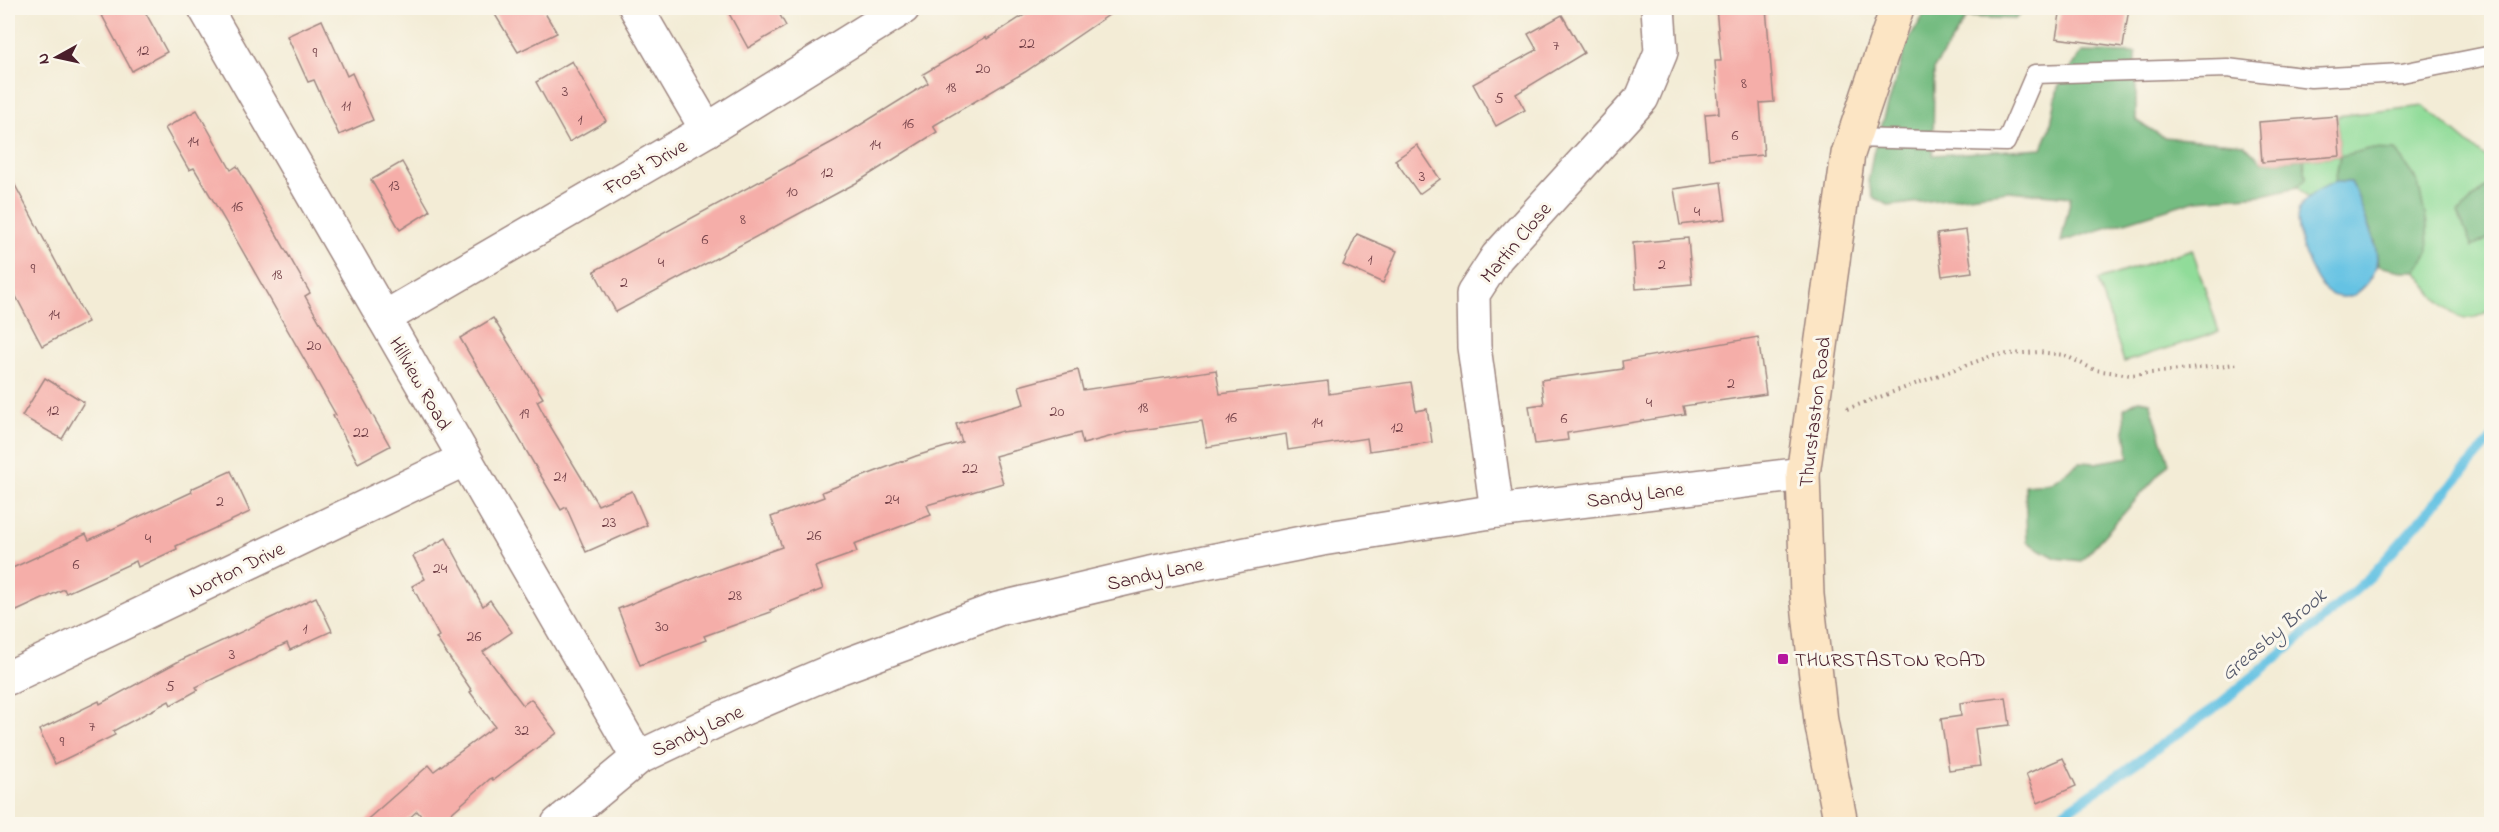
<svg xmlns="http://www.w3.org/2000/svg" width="2499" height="832" viewBox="0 0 2499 832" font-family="'Indie Flower',sans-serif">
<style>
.green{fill:#90dc99;stroke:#6d7e62;stroke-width:1.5}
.forest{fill:#74bc81;stroke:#5f6e56;stroke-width:1.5}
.water{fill:#65c2e3;stroke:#587087;stroke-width:1.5}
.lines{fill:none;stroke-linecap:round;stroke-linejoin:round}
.stream{stroke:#65c2e3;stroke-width:10}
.building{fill:#f5aea9}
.lane-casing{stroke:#9e8680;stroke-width:21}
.street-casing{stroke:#9e8680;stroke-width:36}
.secondary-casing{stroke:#9e8680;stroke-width:36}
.path{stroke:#9e8680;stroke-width:4;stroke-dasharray:1.5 4.5;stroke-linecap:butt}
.lane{stroke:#fff;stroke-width:18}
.street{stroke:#fff;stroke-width:33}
.secondary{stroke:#fce5c4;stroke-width:33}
.poi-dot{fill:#b5179e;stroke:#fbf7ec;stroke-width:2}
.labels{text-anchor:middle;stroke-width:6;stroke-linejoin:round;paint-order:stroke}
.number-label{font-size:16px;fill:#75434a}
.street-label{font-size:20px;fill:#4a1f2b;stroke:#fbf7ec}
.poi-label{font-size:20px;fill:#4a1f2b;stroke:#fbf7ec;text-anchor:start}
.water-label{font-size:21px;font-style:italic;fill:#53586b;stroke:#fbf7ec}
</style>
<rect width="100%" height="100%" fill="#fbf7ec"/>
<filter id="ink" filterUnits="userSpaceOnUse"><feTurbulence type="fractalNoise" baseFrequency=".0167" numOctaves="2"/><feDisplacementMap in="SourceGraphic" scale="12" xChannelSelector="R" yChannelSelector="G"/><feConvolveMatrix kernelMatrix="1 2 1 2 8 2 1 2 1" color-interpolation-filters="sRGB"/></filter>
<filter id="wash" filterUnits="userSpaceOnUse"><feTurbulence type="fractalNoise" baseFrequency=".008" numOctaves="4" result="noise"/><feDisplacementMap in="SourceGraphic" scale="24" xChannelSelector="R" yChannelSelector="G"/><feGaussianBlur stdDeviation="1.35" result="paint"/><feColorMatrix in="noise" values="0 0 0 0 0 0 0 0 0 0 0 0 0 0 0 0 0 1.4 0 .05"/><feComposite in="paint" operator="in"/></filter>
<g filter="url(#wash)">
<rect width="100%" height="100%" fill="#f3ecd6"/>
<g class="green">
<path d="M2424,106L2491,162V182L2471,200L2472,247L2491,237V308C2458,338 2434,295 2416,271L2428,253L2340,156L2335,182L2308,197L2297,187L2306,179L2304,159L2340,156L2337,116Z"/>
<polygon points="2192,249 2219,332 2124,362 2098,280"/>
</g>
<g class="forest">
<polygon points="1928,8 2026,8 2015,19 1967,17 1934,68 1933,155 2042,148 2050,129 2058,87 2082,52 2136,53 2136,120 2163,137 2244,144 2262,162 2304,159 2306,179 2297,187 2263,195 2196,200 2061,242 2071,197 2009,191 1889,206 1873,197 1868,182 1873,154 1907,43"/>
<polygon points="2369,149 2395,150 2418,183 2427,224 2428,253 2416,271 2401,271 2378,266 2375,242 2351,182 2335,182 2340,156"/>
<polygon points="2491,182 2491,237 2472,247 2458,213"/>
<polygon points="2139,400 2150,402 2169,463 2081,561 2056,558 2027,542 2025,485 2050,483 2080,462 2096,463 2129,457 2125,431 2124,408"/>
</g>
<path class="water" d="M2335,182H2351C2358,194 2361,207 2366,220C2378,250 2386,270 2357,293C2349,299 2335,298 2327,292C2312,282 2291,226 2299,209C2305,195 2322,188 2335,182Z"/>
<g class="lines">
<polyline class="stream" points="2048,824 2216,707 2323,619 2371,576 2492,439"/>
</g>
<g id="blocks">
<g class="building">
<polygon points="98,8 143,8 167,52 132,71"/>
<polygon points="491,8 542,8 557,33 518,52"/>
<polygon points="726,8 776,8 786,26 748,48"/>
<polygon points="1035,8 1119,8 1025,72 933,126 937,132 856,183 616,312 594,271 836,140 928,83 923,74 986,37 987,39"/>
<polygon points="1716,8 1766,8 1774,102 1760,103 1764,155 1709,159 1705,114 1719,113 1715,61 1721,61"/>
<polygon points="2061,8 2129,8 2123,47 2056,38"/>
<polygon points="1562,15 1584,53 1516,94 1525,110 1496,126 1473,84 1537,50 1528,34"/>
<polygon points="322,20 347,76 352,73 373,120 339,135 314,80 308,82 287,36"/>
<polygon points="572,61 606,121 569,142 536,82"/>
<polygon points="197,110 231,170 237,166 277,235 310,293 305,296 390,446 358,463 333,416 336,415 238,243 194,168 189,170 165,128"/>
<polygon points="2337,116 2340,156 2262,162 2259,122"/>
<polygon points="1417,145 1440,179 1419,194 1395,160"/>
<polygon points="402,162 430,211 400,230 371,180"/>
<polygon points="8,172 88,322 42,346 8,281"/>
<polygon points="1721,182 1726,219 1680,225 1674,189"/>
<polygon points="1966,230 1972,272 1942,276 1937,234"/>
<polygon points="1357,234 1397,251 1383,283 1343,265"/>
<polygon points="1688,238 1692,284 1636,289 1633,243"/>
<polygon points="493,318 543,398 537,401 549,424 598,505 632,491 647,525 586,552 566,507 561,510 460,338"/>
<polygon points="1758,337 1766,394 1683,406 1685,414 1567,433 1568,440 1535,444 1529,406 1544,404 1541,380 1623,369 1622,361"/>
<polygon points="1078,370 1083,390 1216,370 1220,394 1328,381 1329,394 1411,382 1416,411 1427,409 1432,442 1369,451 1367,438 1288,450 1286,434 1207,447 1202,421 1127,432 1083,444 1080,433 995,456 1003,483 927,505 931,515 854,544 857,552 815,567 823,589 770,610 771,612 704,636 706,640 640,665 618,609 700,576 782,547 771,517 824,497 822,492 916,456 962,442 956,424 1024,404 1019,386"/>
<polygon points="45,378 84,402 62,439 22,416"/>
<polygon points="231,471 250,512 176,546 177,549 138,567 136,561 66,593 64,589 8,615 8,570 86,534 89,540 192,492 191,489"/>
<polygon points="446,538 483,606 490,600 512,632 483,652 523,705 531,699 557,733 493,780 491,778 438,825 429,825 417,811 402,825 361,825 429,765 434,771 495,726 470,692 472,691 436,638 439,636 412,586 425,579 413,556"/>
<polygon points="316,597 332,631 290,650 287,643 196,687 198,690 171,705 169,701 113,731 115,735 55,764 39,730 99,701 100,704 181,660"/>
<polygon points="2006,697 2010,725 1975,729 1980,766 1949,770 1941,719 1961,716 1960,703"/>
<polygon points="2063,758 2076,786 2038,803 2026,774"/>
</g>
</g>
</g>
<g filter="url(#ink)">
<use href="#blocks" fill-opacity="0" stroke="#9e8680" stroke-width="1.5"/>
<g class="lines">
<g class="lane-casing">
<polyline id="lane" points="1852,138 2006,142 2035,74 2227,68 2311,78 2402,73 2492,55"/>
</g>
<g class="street-casing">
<g id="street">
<polyline points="205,8 638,758"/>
<polyline points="636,8 707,130"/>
<polyline points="384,318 707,130 903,8"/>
<polyline points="1497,511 1474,347 1473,294 1497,257 1642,98 1661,52 1658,8"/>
<polyline points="8,678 465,459"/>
<polyline points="558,824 638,758 733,713 841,667 998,609 1150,573 1322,539 1497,511 1803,474"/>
</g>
</g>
<g class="secondary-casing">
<polyline id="secondary" points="1841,824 1821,721 1807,595 1803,474 1848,154 1897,8"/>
</g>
<polyline class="path" points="1847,409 1994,355 2039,352 2064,355 2095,370 2131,375 2237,364"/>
<use href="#lane" class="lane"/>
<use href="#street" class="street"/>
<use href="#secondary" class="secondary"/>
</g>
</g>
<rect class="poi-dot" x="1777" y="653" width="12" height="12" rx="3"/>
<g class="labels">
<g class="number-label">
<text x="1027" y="48">22</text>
<text x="1556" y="50">7</text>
<text x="143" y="55">12</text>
<text x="315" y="57">9</text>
<text x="983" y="73">20</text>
<text x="1744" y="88">8</text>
<text x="951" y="92">18</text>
<text x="565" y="96">3</text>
<text x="1499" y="103">5</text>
<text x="346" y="110">11</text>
<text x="580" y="124">1</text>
<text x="908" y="128">16</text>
<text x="1735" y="140">6</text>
<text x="193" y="146">14</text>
<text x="875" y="149">14</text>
<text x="827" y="177">12</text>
<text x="1422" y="181">3</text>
<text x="394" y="190">13</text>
<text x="792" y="196">10</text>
<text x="237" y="211">16</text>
<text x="1697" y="216">4</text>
<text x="743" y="224">8</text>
<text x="705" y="244">6</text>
<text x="1370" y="264">1</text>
<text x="661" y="267">4</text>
<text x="1662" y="269">2</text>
<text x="33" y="273">9</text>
<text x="277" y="279">18</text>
<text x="624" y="287">2</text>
<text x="54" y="319">14</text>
<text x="314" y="350">20</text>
<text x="1731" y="388">2</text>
<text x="1649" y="407">4</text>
<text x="1143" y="412">18</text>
<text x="53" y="415">12</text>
<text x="1057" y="416">20</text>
<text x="524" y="418">19</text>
<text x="1231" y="422">16</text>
<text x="1564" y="423">6</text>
<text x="1317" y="427">14</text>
<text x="1397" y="432">12</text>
<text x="361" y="437">22</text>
<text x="970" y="473">22</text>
<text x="560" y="481">21</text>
<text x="892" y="504">24</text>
<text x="220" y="506">2</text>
<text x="609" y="527">23</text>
<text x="814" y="540">26</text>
<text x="148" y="543">4</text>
<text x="76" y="569">6</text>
<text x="440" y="573">24</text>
<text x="735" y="600">28</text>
<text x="662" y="631">30</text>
<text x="305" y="633">1</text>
<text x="474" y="641">26</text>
<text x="232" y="659">3</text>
<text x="170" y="691">5</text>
<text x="92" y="731">7</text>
<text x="522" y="735">32</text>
<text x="62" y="746">9</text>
</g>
<g class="street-label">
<text transform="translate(645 166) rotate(-30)" y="7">Frost Drive</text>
<text transform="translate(1515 242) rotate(-50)" y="7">Martin Close</text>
<text transform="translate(421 383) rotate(60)" y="7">Hillview Road</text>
<text transform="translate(1814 412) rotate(-83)" y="7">Thurstaston Road</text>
<text transform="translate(1635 494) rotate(-7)" y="7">Sandy Lane</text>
<text transform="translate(236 569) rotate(-26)" y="7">Norton Drive</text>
<text transform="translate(1155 573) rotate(-12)" y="7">Sandy Lane</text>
<text transform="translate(697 730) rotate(-25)" y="7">Sandy Lane</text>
</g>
<g class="poi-label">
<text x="1795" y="666">THURSTASTON ROAD</text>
</g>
<g class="water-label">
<text transform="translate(2273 634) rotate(-40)" y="7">Greasby Brook</text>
</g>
</g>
<rect width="2499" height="832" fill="none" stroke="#fbf7ec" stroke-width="30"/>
<g transform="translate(57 57) rotate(262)" stroke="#fbf7ec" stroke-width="4.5" paint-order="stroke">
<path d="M0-4.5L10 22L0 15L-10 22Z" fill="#4a1f2b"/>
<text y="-9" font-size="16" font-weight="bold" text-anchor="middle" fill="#4a1f2b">N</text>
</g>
</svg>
